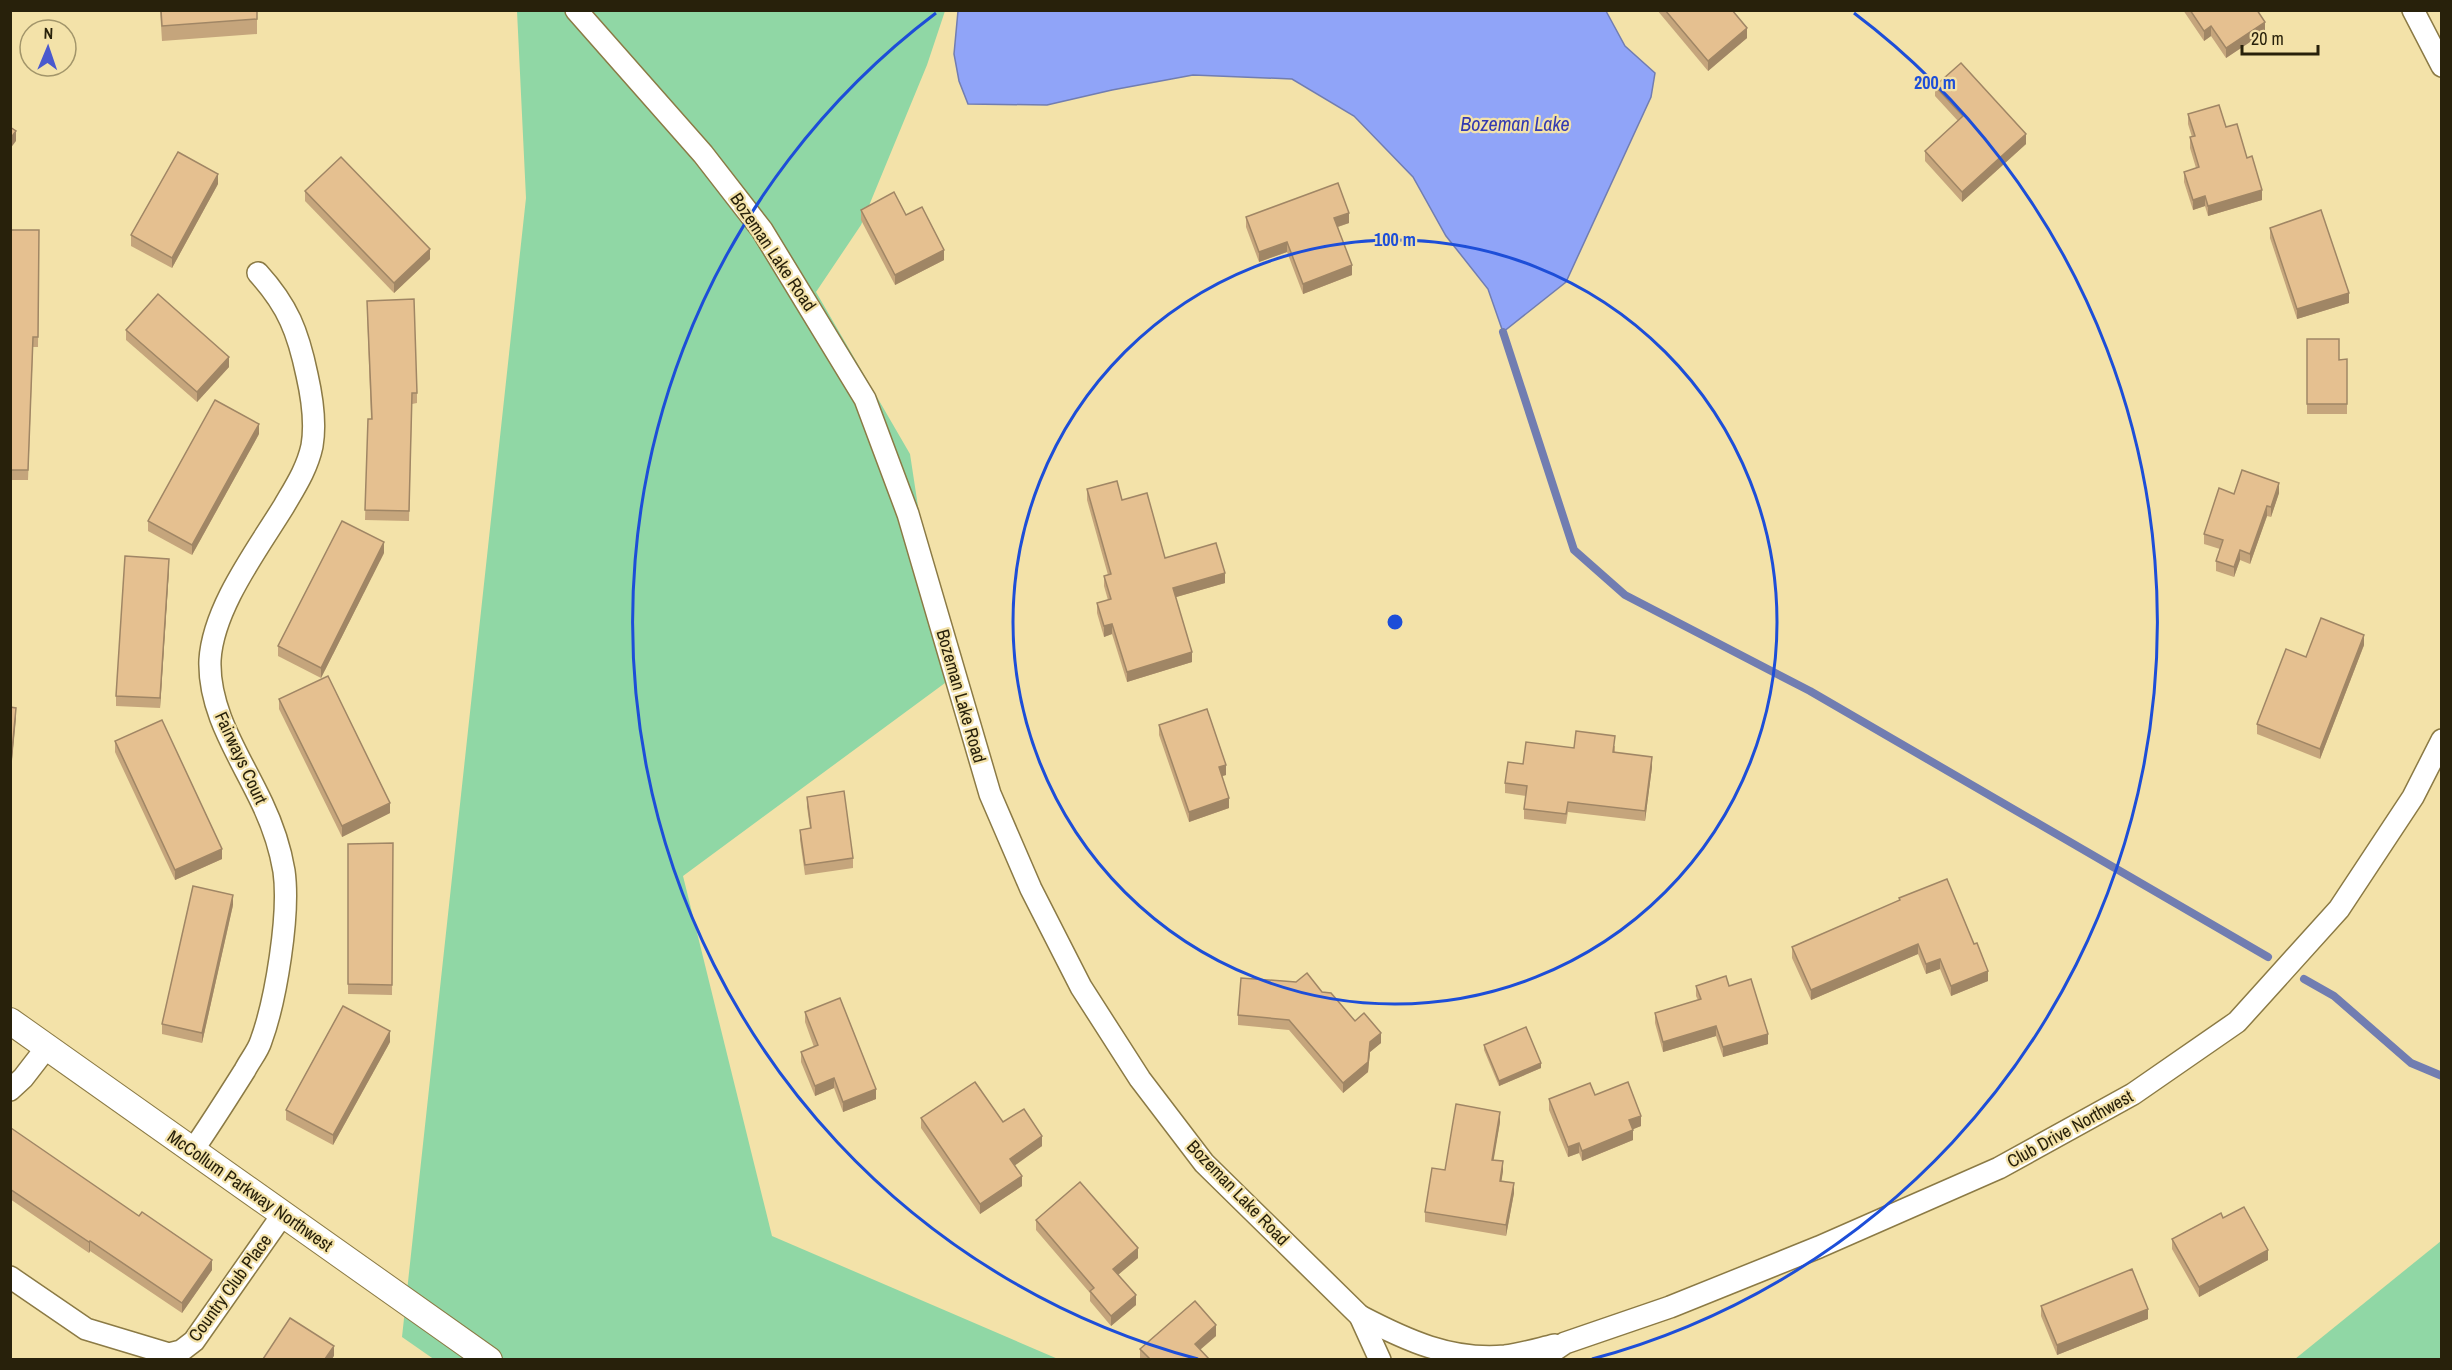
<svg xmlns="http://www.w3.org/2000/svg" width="2452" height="1370" viewBox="0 0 2452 1370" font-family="'Archivo Narrow',sans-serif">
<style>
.green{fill:#90d7a5}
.water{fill:#90a4f8;stroke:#717db1;stroke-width:1.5}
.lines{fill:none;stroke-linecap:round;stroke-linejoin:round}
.stream{stroke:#717db1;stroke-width:8}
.minor-casing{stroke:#8b7a45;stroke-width:24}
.tertiary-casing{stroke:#8b7a45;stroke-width:28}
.minor{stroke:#fff;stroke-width:21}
.tertiary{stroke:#fff;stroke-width:26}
.wall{fill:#c5a57c}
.shaded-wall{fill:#a08665}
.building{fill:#e5c090;stroke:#a08665;stroke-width:1.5}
.ring{fill:none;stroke:#1d4ed8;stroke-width:3}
.labels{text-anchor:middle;stroke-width:4.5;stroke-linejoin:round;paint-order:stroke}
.street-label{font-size:18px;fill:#28210b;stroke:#f3e2a9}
.water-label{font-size:20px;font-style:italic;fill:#3339b0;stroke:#f3e2a9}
.centre{fill:#1d4ed8;stroke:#f3e2a9;stroke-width:3}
.ring-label{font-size:18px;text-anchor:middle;font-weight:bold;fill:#1d4ed8;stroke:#f3e2a9;stroke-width:4.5;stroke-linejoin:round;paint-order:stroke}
</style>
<rect width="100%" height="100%" fill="#f3e2a9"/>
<g class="green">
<polygon points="517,11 945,11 927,65 861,225 816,292 910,454 945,683 683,876 772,1236 1058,1359 435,1360 402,1337 526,198"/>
<polygon points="2441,1241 2441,1359 2295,1359"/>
</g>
<polygon class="water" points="1606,11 1625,46 1655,73 1651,97 1566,282 1503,332 1488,289 1446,236 1413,177 1354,116 1292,79 1193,75 1112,90 1047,105 968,104 959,81 954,54 958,11"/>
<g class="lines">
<g class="stream">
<polyline points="1503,332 1574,550 1625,595 1810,691 2268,957"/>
<polyline points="2304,979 2334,996 2411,1063 2442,1076"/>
</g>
<g class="minor-casing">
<g id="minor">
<polyline points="576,10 703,154 762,230 865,399 908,514 990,794 1031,889 1081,987 1140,1079 1204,1163 1360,1316 1380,1360"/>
<polyline points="2413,10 2442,66"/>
<polyline points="10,1090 23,1078 47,1047"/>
<path d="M193,1150C211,1124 228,1097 245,1070C250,1060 258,1051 261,1041C276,1000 290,914 284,871C280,847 272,824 262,803C241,758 208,712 210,660C213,608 257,550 284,506C295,487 307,469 312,446C316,423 312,397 307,375C298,332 288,306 258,273"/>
<polyline points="10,1277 86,1329 169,1354 181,1351 194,1341 283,1214"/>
<path d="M1360,1316C1406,1340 1451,1361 1505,1356C1521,1354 1538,1349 1555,1345"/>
<polyline points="1540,1360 1565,1343 1670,1307 1819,1247 1999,1168 2133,1094 2237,1022 2339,909 2413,797 2442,740"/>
</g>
</g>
<g class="tertiary-casing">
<polyline id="tertiary" points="10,1021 489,1360"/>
</g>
<use href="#minor" class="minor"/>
<use href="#tertiary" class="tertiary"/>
</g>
<g class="wall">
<polygon points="160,10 257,10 257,34 162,41"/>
<polygon points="1657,10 1732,10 1747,38 1708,71"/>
<polygon points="2183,10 2257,10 2265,32 2226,58 2211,36 2204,41"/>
<polygon points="1935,86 2026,144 1962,202 1925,161 1925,151 1958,121 1935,96"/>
<polygon points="2188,114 2226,127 2247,158 2262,200 2208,216 2205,206 2193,210 2184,182 2184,172 2196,168 2190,148 2190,137 2192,137 2188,124"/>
<polygon points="218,184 172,268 131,246 131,235"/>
<polygon points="305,191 430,259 394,293 305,201"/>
<polygon points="861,210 906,215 944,260 895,285 861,220"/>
<polygon points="1246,217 1349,223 1338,227 1352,275 1303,294 1287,252 1259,262 1246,227"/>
<polygon points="2270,228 2349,303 2297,319 2270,238"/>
<polygon points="10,230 39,230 38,347 33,347 28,480 10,480"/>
<polygon points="367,311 417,393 417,403 412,404 409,521 365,520 368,419 371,419"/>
<polygon points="126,330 229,367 197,402 126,340"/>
<polygon points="2307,339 2339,360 2347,359 2347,414 2307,414"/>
<polygon points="259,434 192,555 148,531 148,521"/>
<polygon points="1087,489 1122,500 1165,558 1225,583 1176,597 1192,662 1127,682 1112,634 1104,637 1097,613 1097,603 1108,600 1104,586 1104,576 1108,575 1087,500"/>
<polygon points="2279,493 2271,517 2267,516 2250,564 2240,560 2234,577 2216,571 2216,561 2220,549 2204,544 2204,534 2234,494"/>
<polygon points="384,553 321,678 278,656 278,646"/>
<polygon points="169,569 160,708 116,706 116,696"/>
<polygon points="2364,645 2320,759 2257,734 2257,724 2306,657"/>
<polygon points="279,699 390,813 342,837 279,709"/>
<polygon points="1159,725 1226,775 1222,776 1229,808 1189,822 1159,735"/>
<polygon points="115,741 222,859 175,880 115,752"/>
<polygon points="1615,746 1615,752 1652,767 1645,821 1568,812 1566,824 1524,819 1524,809 1526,796 1505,793 1505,783 1523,764 1574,748"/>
<polygon points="807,797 853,858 853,868 805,875 800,840 800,830 810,828 807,807"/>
<polygon points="393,843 392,995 348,994 348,844"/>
<polygon points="1899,898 1988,981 1951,996 1940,969 1926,974 1918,954 1811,1000 1792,958 1792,947 1899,901"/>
<polygon points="233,905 202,1043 162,1034 162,1024"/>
<polygon points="1696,986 1729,986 1768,1044 1723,1057 1716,1036 1663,1052 1655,1023 1655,1013 1698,1000 1696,996"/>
<polygon points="1322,992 1381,1043 1370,1052 1368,1072 1343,1093 1289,1030 1238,1025 1238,1015"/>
<polygon points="805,1012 876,1099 843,1112 834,1088 815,1096 801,1062 801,1052 814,1047 805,1022"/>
<polygon points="390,1042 333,1145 286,1120 286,1110"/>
<polygon points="1484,1045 1541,1068 1499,1086 1484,1050"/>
<polygon points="1595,1095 1641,1126 1632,1129 1633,1140 1582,1161 1579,1153 1568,1157 1549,1110 1549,1099"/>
<polygon points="921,1118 1003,1122 1042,1146 1014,1165 1022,1186 980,1214 921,1128"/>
<polygon points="1500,1122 1493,1160 1503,1171 1501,1181 1514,1193 1506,1236 1425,1222 1425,1212 1445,1170"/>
<polygon points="11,1128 212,1270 182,1313 90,1251 89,1253 10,1199"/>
<polygon points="2223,1218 2268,1260 2199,1297 2172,1249 2172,1239"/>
<polygon points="1036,1220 1138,1258 1118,1275 1136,1305 1111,1326 1090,1301 1090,1293 1036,1230"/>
<polygon points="2041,1306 2148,1319 2057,1355 2041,1316"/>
<polygon points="1216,1336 1200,1350 1209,1359 1140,1359 1140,1349"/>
</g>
<g class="shaded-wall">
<polygon points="2265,22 2265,32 2226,58 2226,48"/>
<polygon points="2211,26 2211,36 2204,41 2204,31"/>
<polygon points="1747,28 1747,38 1708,71 1708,61"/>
<polygon points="16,131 16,141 10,149 10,139"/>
<polygon points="2026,134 2026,144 1962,202 1962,192"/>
<polygon points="218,174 218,184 172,268 172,258"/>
<polygon points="2262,190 2262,200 2208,216 2208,206"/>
<polygon points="2205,196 2205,206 2193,210 2193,200"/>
<polygon points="1349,213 1349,223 1334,228 1334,218"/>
<polygon points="1287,242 1287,252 1259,262 1259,252"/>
<polygon points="430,249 430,259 394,293 394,283"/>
<polygon points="944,250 944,260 895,285 895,275"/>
<polygon points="1352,265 1352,275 1303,294 1303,284"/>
<polygon points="2349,293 2349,303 2297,319 2297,309"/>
<polygon points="229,357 229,367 197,402 197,392"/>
<polygon points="259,424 259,434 192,555 192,545"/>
<polygon points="2279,483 2279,493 2271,517 2271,507"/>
<polygon points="2267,506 2267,516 2250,564 2250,554"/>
<polygon points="384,542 384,553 321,678 321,668"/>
<polygon points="2240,550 2240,560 2234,577 2234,567"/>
<polygon points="169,559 169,569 160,708 160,698"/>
<polygon points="1225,573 1225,583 1173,598 1173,588"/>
<polygon points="1112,624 1112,634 1104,637 1104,626"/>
<polygon points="2364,635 2364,645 2320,759 2320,749"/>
<polygon points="1192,652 1192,662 1127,682 1127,672"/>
<polygon points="16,708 16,718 10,782 10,772"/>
<polygon points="1652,757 1652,767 1645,821 1645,811"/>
<polygon points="1226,765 1226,775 1219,777 1219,767"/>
<polygon points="1229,798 1229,808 1189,822 1189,812"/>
<polygon points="390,803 390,813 342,837 342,826"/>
<polygon points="222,849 222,859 175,880 175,870"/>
<polygon points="233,895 233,905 202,1043 202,1033"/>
<polygon points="1918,944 1918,954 1811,1000 1811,990"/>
<polygon points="1940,959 1940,969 1926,974 1926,964"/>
<polygon points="1988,971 1988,981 1951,996 1951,986"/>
<polygon points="1716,1026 1716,1036 1663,1052 1663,1042"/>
<polygon points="390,1031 390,1042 333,1145 333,1135"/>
<polygon points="1381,1033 1381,1043 1370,1052 1368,1072 1343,1093 1343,1083 1370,1042"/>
<polygon points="1768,1034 1768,1044 1723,1057 1723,1047"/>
<polygon points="1541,1063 1541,1068 1499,1086 1499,1081"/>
<polygon points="834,1078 834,1088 815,1096 815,1086"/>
<polygon points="876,1089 876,1099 843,1112 843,1102"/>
<polygon points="1500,1112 1500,1122 1492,1170 1492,1160"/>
<polygon points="1641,1116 1641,1126 1629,1131 1629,1120"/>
<polygon points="1633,1130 1633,1140 1582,1161 1582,1151"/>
<polygon points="1042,1136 1042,1146 1010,1169 1010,1159"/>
<polygon points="1579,1143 1579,1153 1568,1157 1568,1147"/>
<polygon points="1503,1161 1503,1171 1500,1191 1500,1181"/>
<polygon points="1022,1176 1022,1186 980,1214 980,1204"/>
<polygon points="1514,1183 1514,1193 1506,1236 1506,1225"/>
<polygon points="90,1241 90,1251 89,1253 89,1242"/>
<polygon points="1138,1248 1138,1258 1113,1279 1113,1269"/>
<polygon points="2268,1250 2268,1260 2199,1297 2199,1287"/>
<polygon points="212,1260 212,1270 182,1313 182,1303"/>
<polygon points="1136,1295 1136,1305 1111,1326 1111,1316"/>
<polygon points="2148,1309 2148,1319 2057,1355 2057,1345"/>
<polygon points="1216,1325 1216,1336 1195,1354 1195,1344"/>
<polygon points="334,1346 334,1356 332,1359 325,1359"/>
</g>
<g class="building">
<polygon points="161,10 257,10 257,19 162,26"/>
<polygon points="1665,10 1732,10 1747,28 1708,61"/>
<polygon points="2190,10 2257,10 2265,22 2226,48 2211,26 2204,31"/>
<polygon points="1961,63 2026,134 1962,192 1925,151 1963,116 1935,86"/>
<polygon points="2219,105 2226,127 2237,124 2247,158 2252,156 2262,190 2208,206 2205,196 2193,200 2184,172 2199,167 2190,137 2195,136 2188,114"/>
<polygon points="10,127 16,131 10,139"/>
<polygon points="178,152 218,174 172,258 131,235"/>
<polygon points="341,157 430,249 394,283 305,191"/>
<polygon points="1338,183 1349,213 1334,218 1352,265 1303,284 1287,242 1259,252 1246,217"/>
<polygon points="894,192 906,215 922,207 944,250 895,275 861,210"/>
<polygon points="2321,210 2349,293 2297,309 2270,228"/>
<polygon points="10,230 39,230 38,337 33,337 28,470 10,470"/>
<polygon points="158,294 229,357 197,392 126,330"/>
<polygon points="414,299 417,393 412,393 409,511 365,510 368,419 372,419 367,301"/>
<polygon points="2307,339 2339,339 2339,360 2347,359 2347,404 2307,404"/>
<polygon points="215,400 259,424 192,545 148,521"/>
<polygon points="2242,470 2279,483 2271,507 2267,506 2250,554 2240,550 2234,567 2216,561 2223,540 2204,534 2219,488 2234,494"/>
<polygon points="1117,481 1122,500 1147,493 1165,558 1216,543 1225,573 1173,588 1192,652 1127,672 1112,624 1104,626 1097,603 1111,599 1104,576 1111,574 1087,489"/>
<polygon points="342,521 384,542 321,668 278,646"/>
<polygon points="125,556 169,559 160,698 116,696"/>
<polygon points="2321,618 2364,635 2320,749 2257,724 2286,649 2306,657"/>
<polygon points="328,676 390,803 342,826 279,699"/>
<polygon points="10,707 16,708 10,772"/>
<polygon points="1207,709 1226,765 1219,767 1229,798 1189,812 1159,725"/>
<polygon points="162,720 222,849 175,870 115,741"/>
<polygon points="1576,731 1615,736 1613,752 1652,757 1645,811 1568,802 1566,814 1524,809 1527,786 1505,783 1508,762 1523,764 1526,742 1574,748"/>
<polygon points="844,791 853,858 805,865 800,830 811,828 807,797"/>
<polygon points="393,843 392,985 348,984 348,844"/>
<polygon points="1947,879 1974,944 1977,943 1988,971 1951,986 1940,959 1926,964 1918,944 1811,990 1792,947 1900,900 1899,898"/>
<polygon points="193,886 233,895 202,1033 162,1024"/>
<polygon points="1307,973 1322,992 1331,993 1355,1021 1364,1013 1381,1033 1370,1042 1368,1062 1343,1083 1289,1020 1238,1015 1241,978 1296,982"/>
<polygon points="1726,976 1729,986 1751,979 1768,1034 1723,1047 1716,1026 1663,1042 1655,1013 1701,999 1696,986"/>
<polygon points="840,998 876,1089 843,1102 834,1078 815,1086 801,1052 818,1045 805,1012"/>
<polygon points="343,1006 390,1031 333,1135 286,1110"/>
<polygon points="1526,1027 1541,1063 1499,1081 1484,1045"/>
<polygon points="975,1082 1003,1122 1024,1109 1042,1136 1010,1159 1022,1176 980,1204 921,1118"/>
<polygon points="1628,1082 1641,1116 1629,1120 1633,1130 1582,1151 1579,1143 1568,1147 1549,1099 1590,1083 1595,1095"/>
<polygon points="1456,1104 1500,1112 1492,1160 1503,1161 1500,1181 1514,1183 1506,1225 1425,1212 1432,1168 1445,1170"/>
<polygon points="11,1128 139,1216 142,1212 212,1260 182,1303 90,1241 89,1242 10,1189"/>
<polygon points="1080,1182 1138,1248 1113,1269 1136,1295 1111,1316 1090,1291 1094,1288 1036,1220"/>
<polygon points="2244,1207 2268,1250 2199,1287 2172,1239 2221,1213 2223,1218"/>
<polygon points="2132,1269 2148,1309 2057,1345 2041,1306"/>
<polygon points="1195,1301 1216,1325 1195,1344 1209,1359 1150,1359 1140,1349"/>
<polygon points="290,1318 334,1346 325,1359 263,1359"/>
</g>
<g class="ring">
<circle cx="1395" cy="622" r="382"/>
<path d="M1198 1359A763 763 0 0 1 936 13M1854 13A763 763 0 0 1 1592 1359"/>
</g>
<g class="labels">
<g class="street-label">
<text transform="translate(773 252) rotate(56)" y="6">Bozeman Lake Road</text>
<text transform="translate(961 696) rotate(74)" y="6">Bozeman Lake Road</text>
<text transform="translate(241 758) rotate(65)" y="6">Fairways Court</text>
<text transform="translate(2070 1129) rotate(-29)" y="6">Club Drive Northwest</text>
<text transform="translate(250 1191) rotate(35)" y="6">McCollum Parkway Northwest</text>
<text transform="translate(1238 1193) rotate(46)" y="6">Bozeman Lake Road</text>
<text transform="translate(230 1288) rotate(-54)" y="6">Country Club Place</text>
</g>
<g class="water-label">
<text x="1515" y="131">Bozeman Lake</text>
</g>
</g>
<circle cx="1395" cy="622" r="9" class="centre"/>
<g class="ring-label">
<text x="1935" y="89">200 m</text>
<text x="1395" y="246">100 m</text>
</g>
<rect width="2452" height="1370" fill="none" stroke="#28210b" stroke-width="24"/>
<g transform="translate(48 48) rotate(2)"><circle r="28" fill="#f3e2a9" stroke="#a2956a" stroke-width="1.5"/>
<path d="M0-4.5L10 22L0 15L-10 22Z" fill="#4a59ce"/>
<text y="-9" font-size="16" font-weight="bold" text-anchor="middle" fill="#28210b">N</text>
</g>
<path d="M2242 45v9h76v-9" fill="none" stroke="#28210b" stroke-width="3"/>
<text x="2251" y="45" font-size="18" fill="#28210b" stroke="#f3e2a9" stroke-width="4.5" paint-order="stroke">20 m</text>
</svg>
